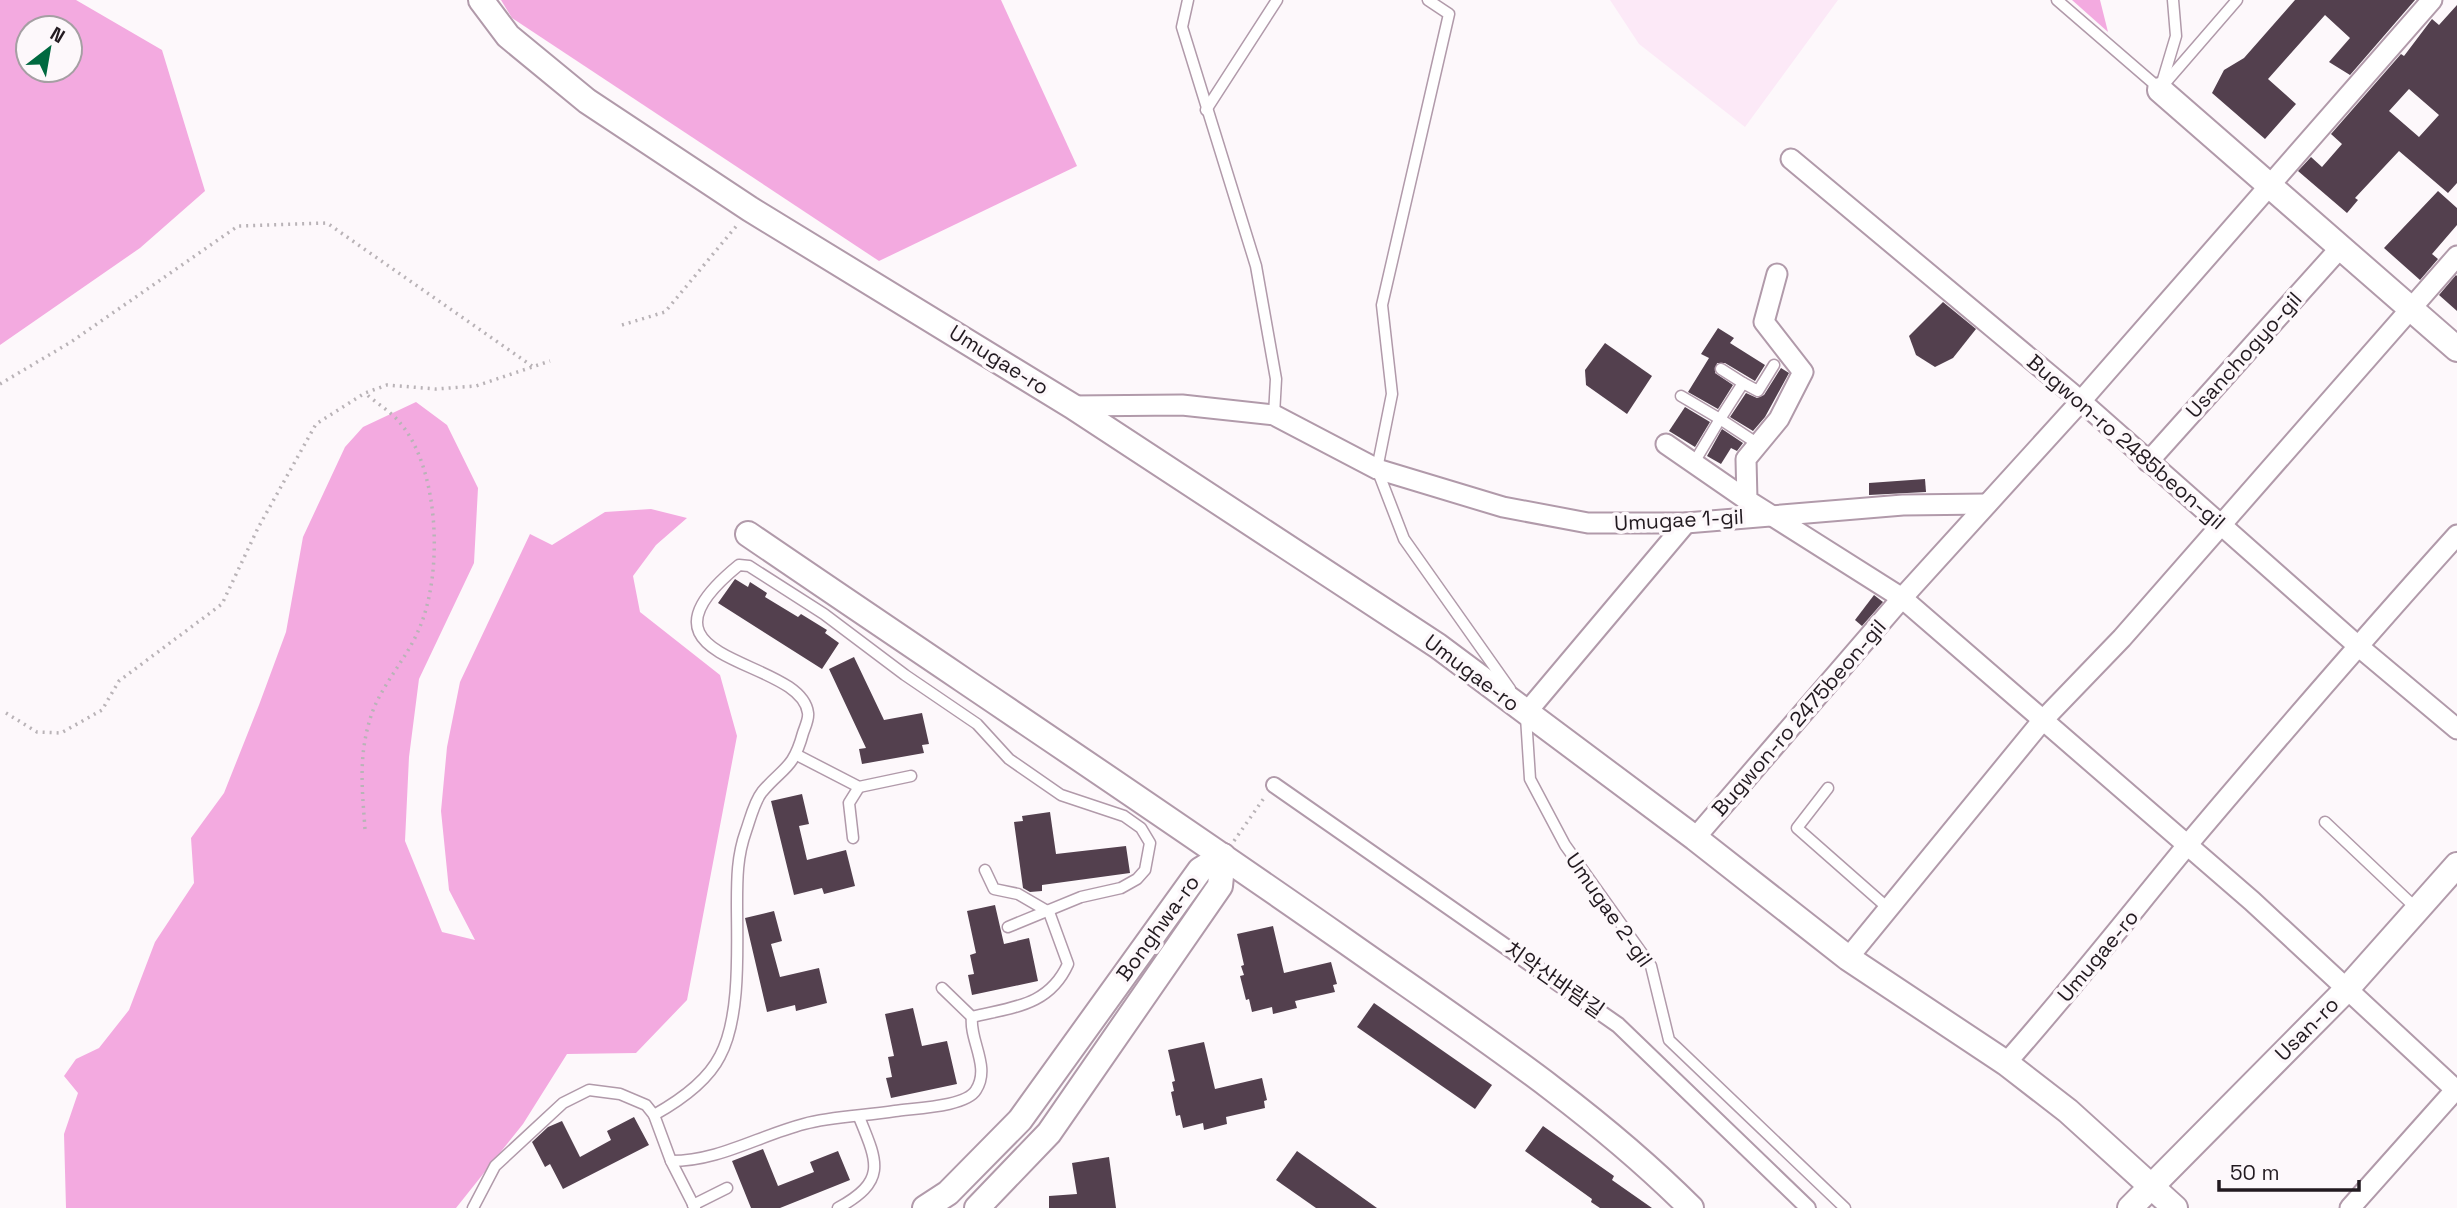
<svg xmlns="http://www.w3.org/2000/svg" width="2457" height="1208" viewBox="0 0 2457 1208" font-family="'Space Grotesk','Noto Sans KR',sans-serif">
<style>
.built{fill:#fce9f7}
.green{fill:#f3aae0;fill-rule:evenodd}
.building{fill:#53404e;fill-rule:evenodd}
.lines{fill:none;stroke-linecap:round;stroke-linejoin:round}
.service-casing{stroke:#b19aaa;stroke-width:13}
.pedestrian-casing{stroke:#b19aaa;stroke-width:18}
.minor-casing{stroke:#b19aaa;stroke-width:23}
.tertiary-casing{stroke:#b19aaa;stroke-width:28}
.path{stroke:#b9b3b7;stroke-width:3.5;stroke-dasharray:2 5;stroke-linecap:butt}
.service{stroke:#fff;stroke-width:10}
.pedestrian{stroke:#fff;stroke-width:14}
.minor{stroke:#fff;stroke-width:19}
.tertiary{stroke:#fff;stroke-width:24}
.labels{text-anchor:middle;stroke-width:7;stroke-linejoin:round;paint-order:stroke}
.street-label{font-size:21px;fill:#221a20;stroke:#fdf8fb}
</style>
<rect width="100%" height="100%" fill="#fdf8fb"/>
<polygon class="built" points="1610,0 1838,0 1745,127 1639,44"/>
<g class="green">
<path d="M0,0H76L162,50L205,191L140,248L0,345ZM28,28H70V70H28Z"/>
<polygon points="501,0 1001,0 1077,166 879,261 512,18"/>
<polygon points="2073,0 2100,0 2108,32 2072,0"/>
<polygon points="416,402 447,425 478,488 474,563 419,679 409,757 405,841 442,932 475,940 449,890 441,811 447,747 460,682 530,534 552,545 605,512 651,509 687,518 656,545 633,576 640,612 720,675 737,736 687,1000 636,1053 567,1054 523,1124 456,1208 66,1208 64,1134 78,1093 64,1076 76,1059 99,1048 129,1010 155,942 194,883 191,838 224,793 259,705 286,632 303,537 345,447 363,427"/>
</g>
<g class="building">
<polygon points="2295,0 2415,0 2350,75 2329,62 2350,38 2325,15 2268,79 2296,104 2265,139 2212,93 2224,70 2244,58"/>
<path d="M2457,5V183L2448,193L2399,151L2355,198L2358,200L2347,213L2298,171L2311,157L2322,167L2342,144L2331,134L2401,54L2404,56L2432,19L2439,25ZM2409,89L2439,115L2419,137L2389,111Z"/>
<polygon points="2438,191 2457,208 2457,225 2432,254 2438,259 2420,280 2384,248"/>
<polygon points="2456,275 2457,276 2457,311 2439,295"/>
<polygon points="1943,302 1976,329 1953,358 1935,367 1916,355 1909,336"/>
<polygon points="1718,328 1734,338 1730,343 1765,365 1755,381 1725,363 1717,363 1715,373 1733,385 1718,409 1688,392 1709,358 1701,354"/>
<polygon points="1605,343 1652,376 1627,414 1586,385 1585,370"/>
<polygon points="1781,368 1789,373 1765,417 1753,431 1730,417 1746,393 1757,398 1764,395"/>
<polygon points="1685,407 1710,422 1695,447 1669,431"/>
<polygon points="1722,429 1743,443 1737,451 1731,448 1721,464 1707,456"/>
<polygon points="1925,479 1926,492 1869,495 1869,483"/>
<polygon points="735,579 748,587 750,582 767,593 765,597 798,617 801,614 827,630 825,633 839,643 822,669 718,603"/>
<polygon points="1874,595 1883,602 1862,626 1855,620"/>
<polygon points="854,657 884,720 922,713 929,744 922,745 924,753 862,764 859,749 866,748 829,669"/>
<polygon points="802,794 809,824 799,826 807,860 846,850 855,886 824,894 822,888 794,895 771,801"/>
<polygon points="1050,812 1056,854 1126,846 1130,873 1042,885 1042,891 1030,892 1023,888 1014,822 1023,821 1022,816"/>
<polygon points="995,905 1004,944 1029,938 1038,981 972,995 968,975 974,974 970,955 976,953 967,911"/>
<polygon points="774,911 782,941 771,944 780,977 819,968 827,1003 796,1011 795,1005 767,1012 745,918"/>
<polygon points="1273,926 1284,973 1331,962 1337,984 1333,985 1335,992 1295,1001 1297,1008 1273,1014 1272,1007 1252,1012 1249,999 1246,1000 1240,976 1244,975 1241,966 1244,965 1237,934"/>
<polygon points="1374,1003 1492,1085 1475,1109 1357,1027"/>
<polygon points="913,1008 922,1046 947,1041 957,1084 891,1098 886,1078 892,1077 888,1057 894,1056 885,1014"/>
<polygon points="1204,1042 1215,1089 1262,1078 1267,1100 1264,1101 1265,1108 1226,1117 1227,1124 1204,1130 1203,1123 1183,1128 1180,1115 1176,1116 1171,1092 1174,1091 1172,1082 1175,1081 1168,1050"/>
<polygon points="634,1117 649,1145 563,1189 550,1164 545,1167 532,1142 548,1127 562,1121 580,1157 611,1140 607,1131"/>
<polygon points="1543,1126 1614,1176 1612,1180 1652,1208 1600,1208 1591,1202 1592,1199 1525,1151"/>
<polygon points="763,1149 778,1186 814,1172 810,1162 838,1151 850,1180 780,1208 751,1208 732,1161"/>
<polygon points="1297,1151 1377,1208 1316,1208 1276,1180"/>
<polygon points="1109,1157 1116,1208 1049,1208 1049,1196 1077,1194 1072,1163"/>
</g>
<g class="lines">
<g class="service-casing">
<g id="service">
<polyline points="1188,0 1182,27 1256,266 1276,379 1274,415"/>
<polyline points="1428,0 1449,14 1382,305 1392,394 1377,469 1404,539 1510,689"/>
<polyline points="2057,0 2160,89"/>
<polyline points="2161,86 2176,36 2173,0"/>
<polyline points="2160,89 2237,0"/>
<polyline points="1206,110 1277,0"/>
<polyline points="1721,369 1743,383 1720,419 1752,440"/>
<polyline points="1743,383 1758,391 1774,365"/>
<polyline points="1681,396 1720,419 1695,461"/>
<polyline points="1526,717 1530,779 1565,845 1651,966 1669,1040 1845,1208"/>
<polyline points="797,755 859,787 911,776"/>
<polyline points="1828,788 1797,828 1889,909"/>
<polyline points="2325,822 2418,910"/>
<polyline points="853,838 849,803 859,787"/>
<polyline points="942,988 972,1017"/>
<path d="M654,1115C679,1101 707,1082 720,1056C741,1017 737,947 737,904C737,879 737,856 746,831C750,820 754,802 762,792C783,767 793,770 803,733C805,727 809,719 808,713C801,656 616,665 739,565L749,566L824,614L905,675L977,724L1009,759L1061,795L1124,816L1141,828L1150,843L1145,870L1137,879L1121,888L1081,897L1008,927"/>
<path d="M671,1161C719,1161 758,1136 804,1124C833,1116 865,1116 895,1111C914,1108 966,1107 976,1090C991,1067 969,1040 972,1017C1013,1007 1049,1006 1068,964L1049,912L1018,894L994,889L985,870"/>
<polyline points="693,1205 727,1188"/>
<polyline points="473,1208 495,1166 563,1103 589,1090 620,1094 646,1105 654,1115 671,1161 695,1208"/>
<path d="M838,1208C887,1181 878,1163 859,1117"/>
</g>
</g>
<g class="pedestrian-casing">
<polyline id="pedestrian" points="1274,785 1618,1025 1808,1208"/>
</g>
<g class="minor-casing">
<g id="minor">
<polyline points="1791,159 2081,401 2358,646 2457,729"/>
<polyline points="1777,274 1764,322 1803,372 1779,419 1746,459 1747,500 1902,598 2252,901 2457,1091"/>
<polyline points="1072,406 1182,405 1274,415 1377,469 1503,507 1588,523 1686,523 1903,505 1987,504"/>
<polyline points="1666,444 1747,500"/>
<polyline points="2148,462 2341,247"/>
<polyline points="1526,713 1686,523"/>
<polyline points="1695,838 1902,598 2081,401 2432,0"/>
<polyline points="1848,958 2042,721 2122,638 2457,256"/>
<path d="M2006,1063C2069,992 2128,917 2189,843C2277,739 2366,636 2457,535"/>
<polyline points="2350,1208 2457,1088"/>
</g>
</g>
<g class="tertiary-casing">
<g id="tertiary">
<polyline points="481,0 508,36 587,101 750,209 1072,406 1438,646 1695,838 1848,958 2006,1063 2068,1111 2175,1208"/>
<polyline points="2160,90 2457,349"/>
<path d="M748,534C947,670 1148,803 1345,941C1464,1025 1588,1105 1691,1208"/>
<polyline points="925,1208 948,1193 1020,1120 1200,870 1223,856"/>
<polyline points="977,1208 1049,1133 1220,886 1223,856"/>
<polyline points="2130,1208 2345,991 2457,865"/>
</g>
</g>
<g class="path">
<polyline points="622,325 665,312 738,224"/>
<polyline points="0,384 71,342 238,226 327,223 532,366"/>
<polyline points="6,713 37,732 61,733 102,710 119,681 222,604 258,528 316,424 365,393 387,385 436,389 476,386 550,361"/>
<path d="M365,829C362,787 358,754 372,713C383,683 407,658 419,629C443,575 440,471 401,424C392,412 376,403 365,393"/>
<polyline points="1234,841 1264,798"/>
</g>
<use href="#service" class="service"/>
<use href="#pedestrian" class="pedestrian"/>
<use href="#minor" class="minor"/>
<use href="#tertiary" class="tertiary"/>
</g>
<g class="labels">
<g class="street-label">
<text transform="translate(2244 355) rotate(-48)" y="7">Usanchogyo-gil</text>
<text transform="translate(999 360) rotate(32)" y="7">Umugae-ro</text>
<text transform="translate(2126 442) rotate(41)" y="7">Bugwon-ro 2485beon-gil</text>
<text transform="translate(1679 520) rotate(-3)" y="7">Umugae 1-gil</text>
<text transform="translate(1472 673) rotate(37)" y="7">Umugae-ro</text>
<text transform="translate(1799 718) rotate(-49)" y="7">Bugwon-ro 2475beon-gil</text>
<text transform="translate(1609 910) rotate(55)" y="7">Umugae 2-gil</text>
<text transform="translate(1158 928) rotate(-54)" y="7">Bonghwa-ro</text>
<text transform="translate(2098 956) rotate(-50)" y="7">Umugae-ro</text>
<text transform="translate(1554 980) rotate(35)" y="7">치악산바람길</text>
<text transform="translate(2307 1029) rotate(-45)" y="7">Usan-ro</text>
</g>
</g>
<g transform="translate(49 49) rotate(31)"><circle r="33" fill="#fdf8fb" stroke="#a59fa3" stroke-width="2"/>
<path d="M0-5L12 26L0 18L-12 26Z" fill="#006940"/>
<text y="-10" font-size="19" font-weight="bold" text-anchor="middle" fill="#221a20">N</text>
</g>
<path d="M2219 1180v10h140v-10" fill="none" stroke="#221a20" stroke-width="3.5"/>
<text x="2230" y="1180" font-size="21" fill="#221a20" stroke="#fdf8fb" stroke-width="5" paint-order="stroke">50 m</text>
</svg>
